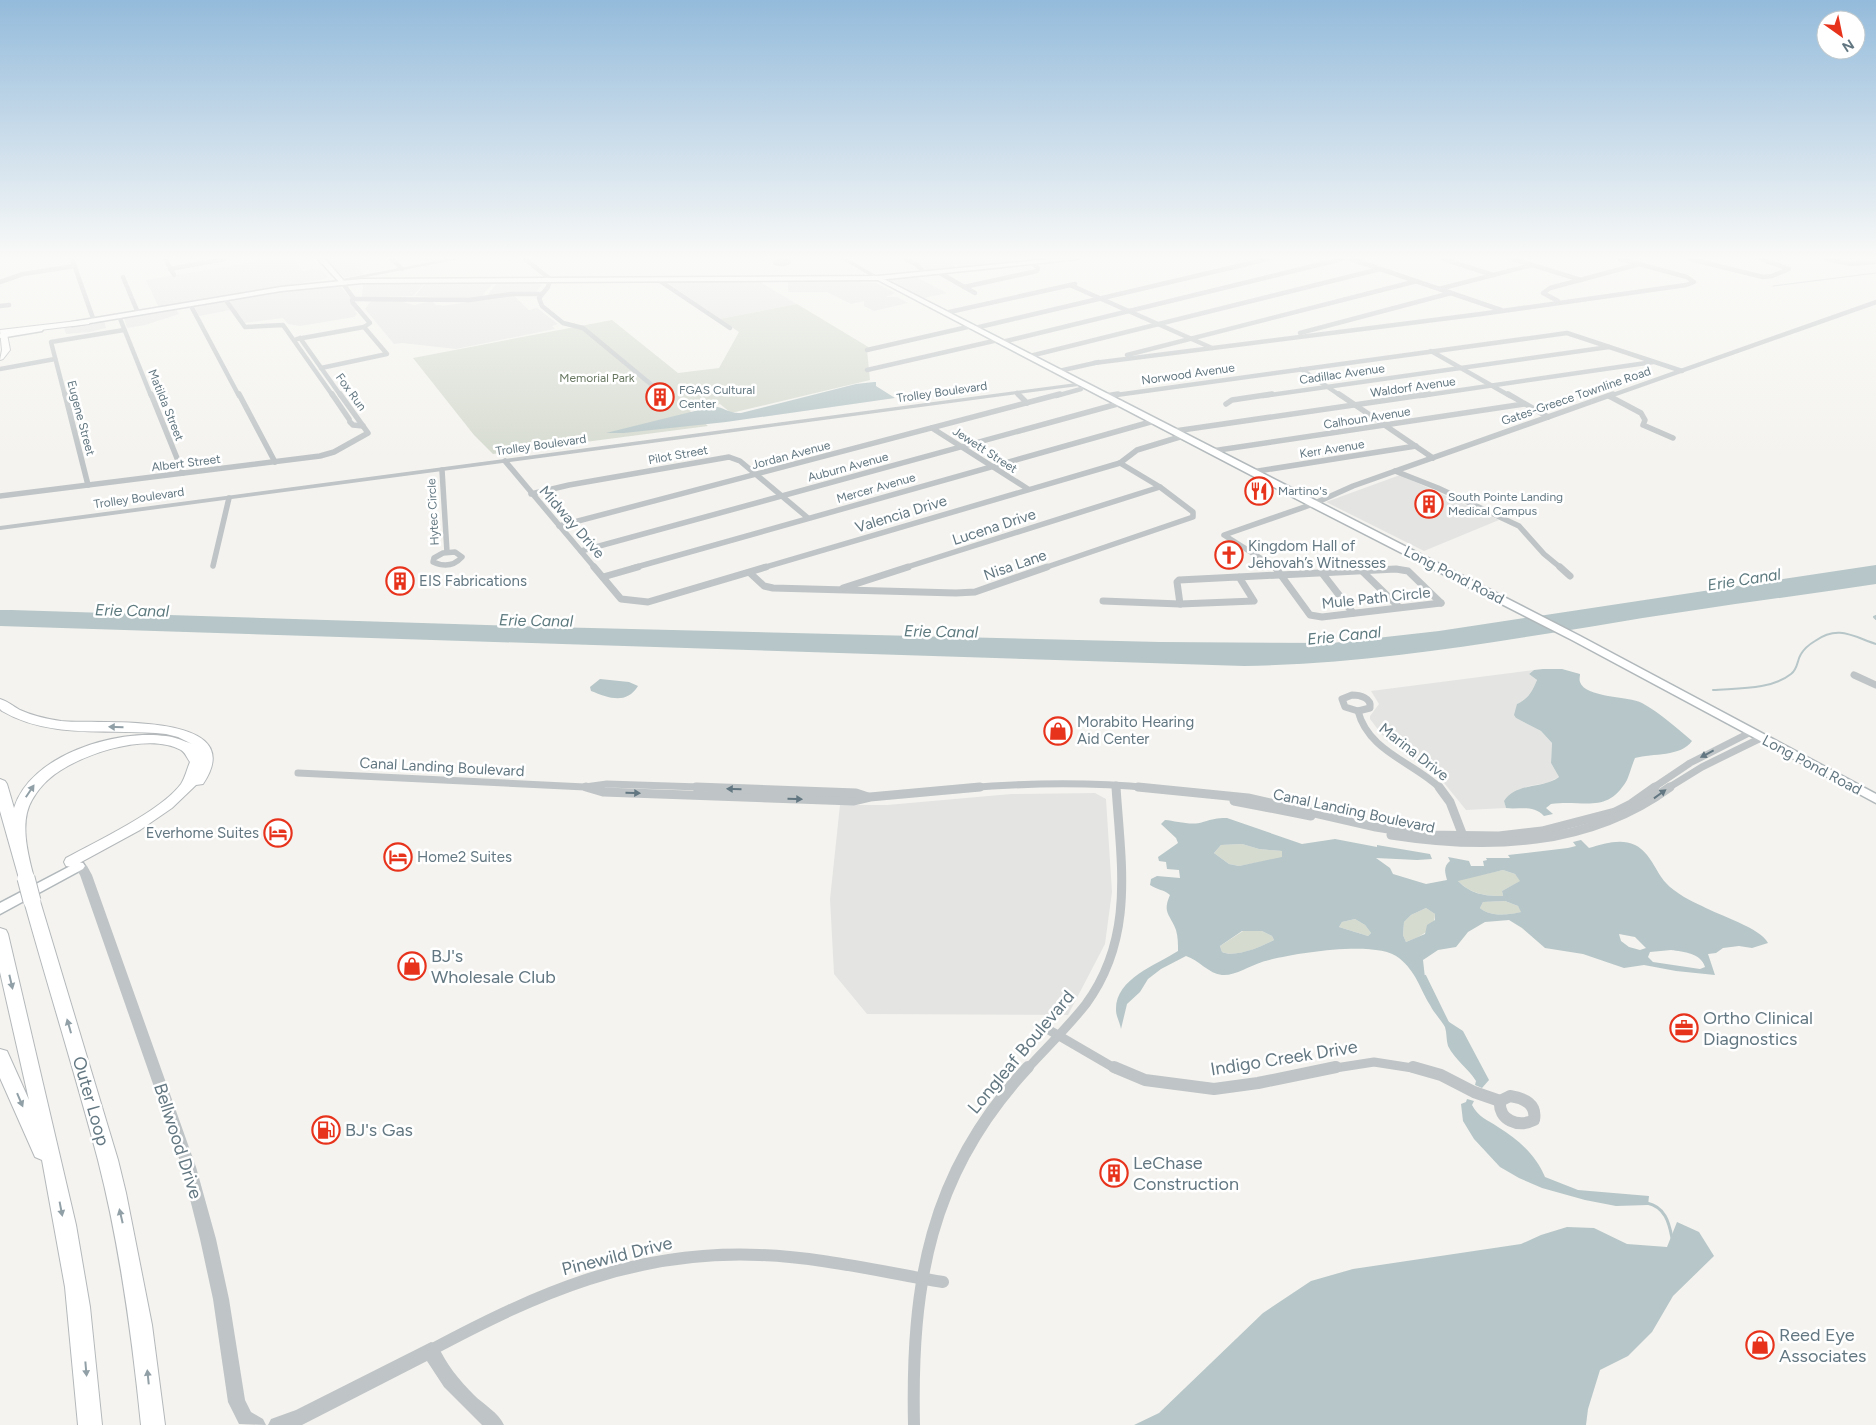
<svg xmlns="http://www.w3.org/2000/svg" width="1876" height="1425" viewBox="0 0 1876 1425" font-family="Figtree,sans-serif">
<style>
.built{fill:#e4e5e3}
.green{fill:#d6dbd0}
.water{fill:#b7c6c8;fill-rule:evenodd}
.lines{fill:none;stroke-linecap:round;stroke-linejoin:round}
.stream-far3{stroke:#b7c6c8;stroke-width:1}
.stream-far2{stroke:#b7c6c8;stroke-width:2}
.stream-far1{stroke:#b7c6c8;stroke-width:2.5}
.stream{stroke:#b7c6c8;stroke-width:3}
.secondary-casing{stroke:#b1b8bb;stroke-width:3}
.primary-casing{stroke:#b4b9bc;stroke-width:3}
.motorway-casing{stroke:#b4b8ba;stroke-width:2}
.minor-far4{stroke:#bfc4c6;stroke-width:4.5}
.minor-far3{stroke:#bfc4c6;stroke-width:5.5}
.minor-far2{stroke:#bfc4c6;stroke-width:7}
.minor-far1{stroke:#bfc4c6;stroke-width:9}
.minor{stroke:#bfc4c6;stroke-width:12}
.tertiary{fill:#bfc4c6;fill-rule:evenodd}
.secondary{fill:#fff;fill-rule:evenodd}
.primary{fill:#fff;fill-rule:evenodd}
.motorway{fill:#fff;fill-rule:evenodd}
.motorway-bridge-casing{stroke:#b4b8ba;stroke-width:19;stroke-linecap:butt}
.motorway-bridge{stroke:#fff;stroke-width:17}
.oneway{fill:#91a0a7}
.oneway2{fill:#627781}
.labels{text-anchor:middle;stroke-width:5;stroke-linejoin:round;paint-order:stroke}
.far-street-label{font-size:12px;fill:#627781;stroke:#fff}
.far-park-label{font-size:12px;fill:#687861;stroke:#fff}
.far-poi-label{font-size:12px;fill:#627781;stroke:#fff;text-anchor:start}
.street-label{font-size:15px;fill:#627781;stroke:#fff}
.poi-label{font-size:15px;fill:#627781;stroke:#fff;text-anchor:start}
.water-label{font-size:16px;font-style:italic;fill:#5d7a7f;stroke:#fff}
.near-poi-label{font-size:18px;fill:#627781;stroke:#fff;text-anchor:start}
.near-street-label{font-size:18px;fill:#627781;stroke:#fff}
</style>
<rect width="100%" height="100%" fill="#f4f3ef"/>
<g class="built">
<polygon points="273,259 294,259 303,271 320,268 328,277 324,279 159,308 146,280"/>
<polygon points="357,259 362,265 356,267 364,274 348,277 344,277 327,260"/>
<polygon points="939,259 946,261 945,259 1061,259 961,268 953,263 956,268 927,271 916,262"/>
<polygon points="914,276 947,293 924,298 890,281 893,279"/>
<polygon points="755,279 797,304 720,319 665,281"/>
<polygon points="826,280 847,280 850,282 876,283 895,293 886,297 897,297 908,303 874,311 864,306 864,301 851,304 827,292 788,292 788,282 825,282"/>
<polygon points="494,282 481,297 472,299 415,296 426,283"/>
<polygon points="498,282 534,282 542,285 535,293 486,297"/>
<polygon points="425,283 413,296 362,298 363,284"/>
<polygon points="339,285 361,310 355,311 357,314 354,317 300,326 288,324 283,318 244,323 230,302 231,299 262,294"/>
<polygon points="513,295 529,310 537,308 558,324 552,326 555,329 456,349 402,343 394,344 365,309 371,301 407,299 403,302 414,305 432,301 436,305 441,305 442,306"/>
<polygon points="224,301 230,310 199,316 194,306"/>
<polygon points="176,309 179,314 145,325 127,328 124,318"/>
<polygon points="104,321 106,328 90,332 66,334 64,328"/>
<polygon points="1400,475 1499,520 1424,551 1326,502"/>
<polygon points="1534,670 1529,674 1537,680 1532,692 1524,701 1517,704 1516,718 1541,731 1552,743 1551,763 1559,777 1547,783 1529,786 1504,801 1506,808 1466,810 1440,778 1386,740 1370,719 1370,716 1379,704 1371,691"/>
<polygon points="1095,793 1106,799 1112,892 1105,944 1068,1015 867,1014 834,974 830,899 840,805 887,805 1011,794"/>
</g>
<g class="green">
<polygon points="797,304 870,348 865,350 867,350 870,380 731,413 720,404 690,411 708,426 493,454 474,435 413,358 612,320 678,373 719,368 739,332 720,319"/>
<polygon points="1242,844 1259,849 1282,851 1282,858 1239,866 1229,864 1214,853 1221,845"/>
<path d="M1503,870L1515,874L1521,881L1502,891L1503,896C1484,896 1471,894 1457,880Z"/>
<path d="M1505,901L1518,906L1522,912C1509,915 1490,917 1480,908L1483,902Z"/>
<path d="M1426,908L1435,914C1435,931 1419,937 1406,942L1403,935L1404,922L1411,915Z"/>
<polygon points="1355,919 1365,925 1371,933 1368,936 1339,927 1342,922"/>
<path d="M1243,931H1262L1272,936L1274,940C1261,947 1236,958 1222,952L1220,946Z"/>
</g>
<g class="water">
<path d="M874,382H876V386L895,398L726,422L624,433H606L711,407C723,405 727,414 741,413L856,384Z"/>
<path d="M1876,565V584C1782,598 1688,610 1595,626C1476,645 1365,664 1244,666L0,626V610H12L550,627L1160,642L1332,643L1439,631Z"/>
<path d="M1543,669H1562L1580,674C1580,677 1579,679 1580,682C1585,698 1629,696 1642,703C1660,713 1677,728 1692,741C1681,757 1653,753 1635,758C1632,765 1630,773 1627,780C1607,815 1583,799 1551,804L1546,808L1553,814L1544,816C1533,804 1519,810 1506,808L1504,801C1517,782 1543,789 1559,777L1551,763L1552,743L1541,731L1516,718L1514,715L1517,704C1529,698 1532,692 1537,680L1529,674L1534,670Z"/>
<path d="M600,679L629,682L638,686C626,705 609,698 591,691L590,687Z"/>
<path d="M1227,818L1302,844L1335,839L1377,847V845L1430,854L1432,859L1417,860L1376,858L1390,868L1393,874L1426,884L1447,880C1445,872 1443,867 1450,861L1448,857L1469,861L1471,866H1484L1483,861L1487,860L1486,858H1510L1508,855L1568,848L1576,846L1573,842L1581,840L1589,848C1604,844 1620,838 1635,845C1651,853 1655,871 1666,883C1675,893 1691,901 1702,906C1718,915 1761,928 1768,943L1752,948L1739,946L1723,948L1716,953L1708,954L1715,975L1676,971L1644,965L1624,968L1583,954L1545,948L1522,928L1509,920L1485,922L1468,932L1456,947L1438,950L1423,960L1425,978L1446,1020L1463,1031L1489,1080L1482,1088L1475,1085L1476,1081C1468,1068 1455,1060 1448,1046C1446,1040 1447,1033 1445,1027C1441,1020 1434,1013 1430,1005C1419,987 1417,973 1399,958C1377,939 1288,954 1262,962C1249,966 1235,976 1222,975C1209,974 1199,960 1186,956L1161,969L1148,979L1140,992L1127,1004L1121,1029C1120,1023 1116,1016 1116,1010C1115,979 1156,965 1178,951C1178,944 1178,937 1176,930C1170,914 1162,913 1170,895C1163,889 1157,890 1150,885L1151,879L1157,876L1180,878L1179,870L1167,869L1166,862L1159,861L1158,857L1178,843L1176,838L1161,824L1165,820C1176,821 1192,826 1203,822C1214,819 1215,818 1227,818ZM1242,844L1259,849L1282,851V857L1239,866L1229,864L1214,853L1221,845ZM1503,870L1515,874L1520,881L1502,891L1503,896C1484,896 1471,894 1458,881ZM1505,901L1518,906L1521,912C1509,915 1490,917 1480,908L1483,902ZM1426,908L1435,914V920L1427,925L1425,934L1406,942L1403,935L1404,922L1411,915ZM1355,919L1365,925L1371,933L1368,936L1339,927L1342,922ZM1242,931H1262L1272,936L1274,940C1261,947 1235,958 1222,952L1220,946ZM1619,934L1635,937L1646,948L1640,950L1629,947L1621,941ZM1671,950C1684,952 1701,953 1705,967L1700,969L1653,962L1648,957L1650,952Z"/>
<path d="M1467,1099L1474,1101L1472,1105C1478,1117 1488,1120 1498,1127C1519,1140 1536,1155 1545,1177L1578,1190L1649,1196L1648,1205L1616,1206L1585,1200L1542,1188L1519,1178L1500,1167L1474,1139L1463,1121L1461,1104L1466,1102Z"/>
<polygon points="1677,1222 1699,1232 1714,1256 1673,1296 1652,1332 1628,1356 1600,1370 1588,1409 1586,1425 1134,1425 1159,1413 1263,1313 1311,1281 1353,1269 1521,1244 1541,1235 1567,1227 1594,1228 1627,1244 1667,1247"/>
</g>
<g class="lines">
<polyline class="stream-far3" points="1773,286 1876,273"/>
<g class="stream-far2">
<polyline points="1876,616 1874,617 1876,619"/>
<path d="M1713,690C1737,688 1771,690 1791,674C1798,669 1797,660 1801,654C1804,649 1810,644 1815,641C1838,625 1852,636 1876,644"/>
</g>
<polyline class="stream-far1" points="1425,976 1448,1023"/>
<path class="stream" d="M1647,1203C1665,1207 1669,1222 1672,1238"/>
<g class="secondary-casing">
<g id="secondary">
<polygon points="318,259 325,259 344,281 344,283 340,283"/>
<polygon points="878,276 1580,636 1876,794 1876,803 1572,640 1310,506 876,279 876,277"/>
<polygon points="78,862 83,863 85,866 83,869 0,914 0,903"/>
</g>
</g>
<g class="primary-casing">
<g id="primary">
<polygon points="1052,259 1079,259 878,280 362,283 281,291 72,326 68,324 72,322 281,287 362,279 878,276"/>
<polygon points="39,327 43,329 42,331 0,338 0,334"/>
</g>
</g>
<g class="motorway-casing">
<g id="motorway">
<polygon points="86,320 90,322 89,324 7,334 10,350 3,359 0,360 2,350 0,330"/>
<path d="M0,699C7,701 13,706 20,710C33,716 47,719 61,721C96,725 253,709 203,784L196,785L172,808L140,830L72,867L66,866L64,862L66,858C97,841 161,811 181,784C185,778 187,769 190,762C187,758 185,752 181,750C148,731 76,755 49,779C43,784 36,793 32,800C19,822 28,855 34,878L32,882L26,884L20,882L0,811V779L5,781L7,784L14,808C30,755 116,729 166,736C175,737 184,741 192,744L178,737L166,734C112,728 51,740 2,711L0,709Z"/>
<path d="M32,895L38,897L40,901L118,1160L126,1193L152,1325L165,1425H141C132,1336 120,1246 98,1160C75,1073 48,987 24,901L26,897Z"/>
<polygon points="0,928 6,930 8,934 76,1225 90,1307 102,1425 78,1425 65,1287 42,1160 35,1157 0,1078 0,1049 7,1051 29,1100 0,972"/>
</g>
</g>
<g class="minor-far4">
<polyline points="72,259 94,321"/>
<polyline points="165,259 174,275"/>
<polyline points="392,259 402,269"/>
<polyline points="525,259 550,279 548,287 539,298 542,306 563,323 583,328 653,386"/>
<polyline points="906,259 917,265 926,274"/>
<polyline points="1351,259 1501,310"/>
<polyline points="1443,259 1493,275"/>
<polyline points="1513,259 1581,280"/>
<polyline points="1690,259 1763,277 1772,276 1789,269 1761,259"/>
<polyline points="1826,259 1851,264 1876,262"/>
<polygon points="779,260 789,262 783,264 775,263"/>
<polyline points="170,269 225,259"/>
<polyline points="938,272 975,293"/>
<polyline points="123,277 138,313"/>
<polyline points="657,279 730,328"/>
<polyline points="0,282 23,274 75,266"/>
<polyline points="1070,285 1212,348"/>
<polyline points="964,287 1037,271 1038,268 1032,263"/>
<polyline points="1439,289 1532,265"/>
<polyline points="225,299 245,327 283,325 333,396"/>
<polyline points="354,299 469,300 512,294 541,294"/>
<polyline points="1558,301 1543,293 1550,288 1636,265"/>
<polyline points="190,304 239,396"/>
<polyline points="0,306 9,305"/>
<polyline points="945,313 1075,284"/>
<polyline points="119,316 151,396"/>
<polyline points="975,328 1268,259"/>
<polyline points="1300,333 1451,293"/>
<polyline points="300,338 341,396"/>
<polyline points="297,339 364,327 370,323 353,303 352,300 354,299 342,282"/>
<polyline points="1002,342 1342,259"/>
<polyline points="867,350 972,326"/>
<polyline points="1431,351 1510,396"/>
<polyline points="1127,355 1417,281"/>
<polyline points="1030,356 1380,269"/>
<polyline points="1094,363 1481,314 1686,285 1694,282 1687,277 1620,259"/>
<polyline points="321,368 387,354 364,327"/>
<polyline points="0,369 55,359"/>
<polyline points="1301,369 1341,396"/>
<polyline points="867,370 998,340"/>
<polyline points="1059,371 1099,362"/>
<polyline points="1017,393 1020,396"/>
<polyline points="65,396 51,342 124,330"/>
<polyline points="1056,396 1081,389"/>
<polyline points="1109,396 1567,333 1682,371"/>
<polyline points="1263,396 1609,347"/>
<polyline points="1420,396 1653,362"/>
<polyline points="1610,396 1876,302"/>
</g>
<g class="minor-far3">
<polyline points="65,394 88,485"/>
<polyline points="151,394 183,473"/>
<polyline points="239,394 275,462"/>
<polyline points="332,394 349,419"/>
<polyline points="1018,394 1027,403"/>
<polyline points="1339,394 1433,458"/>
<polyline points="1508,394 1548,417"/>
<polyline points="1106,396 1118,394"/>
<polyline points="1609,396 1641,413 1645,420 1643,425 1673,438"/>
<polyline points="1226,404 1232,400 1272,394"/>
<polyline points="350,422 353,425 363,426"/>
<polyline points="932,428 1028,489"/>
<polyline points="1175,431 1429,394"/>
<polyline points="1212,451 1524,404"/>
<polyline points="505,461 595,568"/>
<polyline points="442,470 447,552"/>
<polyline points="1395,471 1438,488 1519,526 1544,554 1561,568"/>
<polyline points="1252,472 1416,446"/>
<polyline points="531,494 569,485 729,457 740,461 808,518"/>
<polyline points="0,496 320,456 334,452 368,433 340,394"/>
<polyline points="559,526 1060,394"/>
<polyline points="581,551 1121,403"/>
<path d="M455,552L462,557C454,566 444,567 433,562L434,558L443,553Z"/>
<polyline points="213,566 229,498"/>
<polyline points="633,568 1154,421"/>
<polyline points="762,568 1120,463 1137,450 1183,436"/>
<polyline points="904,568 1160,487"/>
<polyline points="1044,568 1193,517 1193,512 1160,487 1120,463"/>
<polyline points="1276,568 1224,535 1313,504 1353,486 1613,394"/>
</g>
<g class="minor-far2">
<polyline points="594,567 621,599 648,602 766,567"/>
<polyline points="1275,567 1310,615 1322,617 1441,603"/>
<polyline points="1560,567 1570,576"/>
<polyline points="1362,571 1399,607"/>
<polyline points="750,573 764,586 773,588 956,593 975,592 1047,567"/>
<polyline points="1322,573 1353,613"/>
<polyline points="603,577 638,567"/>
<polyline points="1239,577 1254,601 1180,604 1177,582 1179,580 1396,569 1408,571 1441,603"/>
<polyline points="843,588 908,567"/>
<polyline points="1103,601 1180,604"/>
<polyline points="1854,675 1876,685"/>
<path d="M1352,695C1360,695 1372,698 1370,708L1358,711L1345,707L1342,699Z"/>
<path d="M1358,711C1368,751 1413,762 1440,788"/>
<polyline points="298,773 585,787 607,784 731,788"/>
<polyline points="1116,785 1116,788"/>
<polyline points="585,787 590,788"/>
<path d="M966,788C1027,783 1090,782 1151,788"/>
<polyline points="1653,788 1690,763 1751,732"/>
<polyline points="1668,788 1702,767 1761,738"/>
</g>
<g class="minor-far1">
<polyline points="586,787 603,792 853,801 870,797 980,787"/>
<polyline points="696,787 856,793 868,797"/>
<polyline points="1138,787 1248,798 1376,827 1425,835 1499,836 1542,831 1615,812 1631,804 1655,787"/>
<polyline points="1439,787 1450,802 1465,841"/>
<polyline points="1234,801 1311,816"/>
<path d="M1391,835C1488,850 1588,847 1670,787"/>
<polyline points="1049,1030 1116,1069"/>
<path d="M1027,1069C1047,1047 1068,1027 1086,1004C1135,937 1121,864 1116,787"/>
<polyline points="1329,1069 1374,1062 1419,1069"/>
</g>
<g class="minor">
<polyline points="1114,1067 1145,1080 1214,1089 1258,1083 1336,1067"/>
<polyline points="1413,1067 1441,1075 1474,1092 1500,1101"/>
<path d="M1510,1096C1524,1098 1537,1104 1534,1120C1518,1128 1498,1120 1500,1101Z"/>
<path d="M431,1350C538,1293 634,1250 759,1255C821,1257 882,1272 943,1282"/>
<path d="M914,1425C911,1285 929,1173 1028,1067"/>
</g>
<g class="tertiary">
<polygon points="447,259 460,259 340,282 337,280"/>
<polygon points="841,259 848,259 881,278 876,279"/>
<polygon points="1084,382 1086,383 1086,385 0,530 0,526"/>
<polygon points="73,859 87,866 92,875 196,1167 216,1239 229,1299 245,1400 251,1412 263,1419 266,1425 239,1424 228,1402 213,1299 200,1239 182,1167 80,875 78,872 67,863 69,860"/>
<path d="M431,1342L437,1344C446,1364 459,1380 474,1395C483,1404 499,1413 504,1425H482L444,1387L427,1361L302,1425H268L271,1419L296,1410Z"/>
</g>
<use href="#secondary" class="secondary"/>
<use href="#primary" class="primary"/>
<use href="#motorway" class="motorway"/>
<g class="motorway-bridge-casing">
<polyline id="motorway-bridge" points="26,878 32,901"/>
</g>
<use href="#motorway-bridge" class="motorway-bridge"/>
</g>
<defs><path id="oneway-solid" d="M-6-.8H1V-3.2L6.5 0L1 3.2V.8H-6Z" transform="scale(1.25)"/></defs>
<g class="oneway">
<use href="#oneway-solid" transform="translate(116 727) rotate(-179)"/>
<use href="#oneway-solid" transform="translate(30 791) rotate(-56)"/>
<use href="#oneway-solid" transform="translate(11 982) rotate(77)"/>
<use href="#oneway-solid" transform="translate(69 1026) rotate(-106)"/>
<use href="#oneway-solid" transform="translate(20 1100) rotate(67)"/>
<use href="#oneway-solid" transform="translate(61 1209) rotate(79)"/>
<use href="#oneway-solid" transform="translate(121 1216) rotate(-103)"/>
<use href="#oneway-solid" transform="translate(86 1369) rotate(85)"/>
<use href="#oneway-solid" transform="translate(148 1377) rotate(-96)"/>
</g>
<g class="oneway2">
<use href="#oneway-solid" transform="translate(1707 754) rotate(152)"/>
<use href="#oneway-solid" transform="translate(734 789) rotate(-178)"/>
<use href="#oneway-solid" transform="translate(633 793) rotate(2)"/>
<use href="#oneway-solid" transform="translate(1660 794) rotate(-36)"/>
<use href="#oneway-solid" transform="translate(795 799) rotate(2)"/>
</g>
<linearGradient id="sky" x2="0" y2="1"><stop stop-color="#94bbdb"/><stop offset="0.56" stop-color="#fafaf8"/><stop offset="1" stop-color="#fafaf8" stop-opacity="0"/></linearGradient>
<rect width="1876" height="459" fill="url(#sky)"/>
<defs>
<g id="building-ring" transform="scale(1.4375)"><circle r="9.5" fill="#fff" stroke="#e7331c" stroke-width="1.5"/><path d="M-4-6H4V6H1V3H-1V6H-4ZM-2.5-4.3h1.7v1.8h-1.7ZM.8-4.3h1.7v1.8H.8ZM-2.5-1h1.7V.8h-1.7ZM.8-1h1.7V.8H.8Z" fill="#e7331c"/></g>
<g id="restaurant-ring" transform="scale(1.4375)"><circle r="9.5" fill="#fff" stroke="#e7331c" stroke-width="1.5"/><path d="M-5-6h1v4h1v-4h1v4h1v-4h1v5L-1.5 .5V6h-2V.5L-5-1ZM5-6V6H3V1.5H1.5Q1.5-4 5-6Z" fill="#e7331c"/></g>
<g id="church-ring" transform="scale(1.4375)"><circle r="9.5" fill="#fff" stroke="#e7331c" stroke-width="1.5"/><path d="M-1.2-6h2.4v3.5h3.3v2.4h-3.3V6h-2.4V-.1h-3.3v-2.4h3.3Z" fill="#e7331c"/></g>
<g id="shop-ring" transform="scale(1.4375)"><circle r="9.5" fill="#fff" stroke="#e7331c" stroke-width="1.5"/><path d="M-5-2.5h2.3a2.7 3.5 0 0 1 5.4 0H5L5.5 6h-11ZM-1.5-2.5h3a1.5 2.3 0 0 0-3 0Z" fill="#e7331c"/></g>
<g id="hotel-ring" transform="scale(1.4375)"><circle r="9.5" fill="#fff" stroke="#e7331c" stroke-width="1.5"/><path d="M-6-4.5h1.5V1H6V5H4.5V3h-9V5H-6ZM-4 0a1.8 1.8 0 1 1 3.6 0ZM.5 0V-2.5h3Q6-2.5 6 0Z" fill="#e7331c"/></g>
<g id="office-ring" transform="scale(1.4375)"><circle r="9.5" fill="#fff" stroke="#e7331c" stroke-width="1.5"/><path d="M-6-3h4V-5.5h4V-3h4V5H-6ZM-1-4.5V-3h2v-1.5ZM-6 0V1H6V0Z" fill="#e7331c"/></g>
<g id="fuel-ring" transform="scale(1.4375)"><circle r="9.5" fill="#fff" stroke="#e7331c" stroke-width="1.5"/><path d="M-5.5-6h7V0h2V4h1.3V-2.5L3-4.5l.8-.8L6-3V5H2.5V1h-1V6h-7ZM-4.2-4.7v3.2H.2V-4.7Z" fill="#e7331c"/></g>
</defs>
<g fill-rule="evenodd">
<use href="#building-ring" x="660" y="397"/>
<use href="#restaurant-ring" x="1259" y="491"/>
<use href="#building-ring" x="1429" y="504"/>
<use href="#church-ring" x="1229" y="555"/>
<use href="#building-ring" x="400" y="581"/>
<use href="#shop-ring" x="1058" y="731"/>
<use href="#hotel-ring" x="278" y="833"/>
<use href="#hotel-ring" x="398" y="857"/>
<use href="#shop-ring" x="412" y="966"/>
<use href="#office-ring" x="1684" y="1028"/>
<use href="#fuel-ring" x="326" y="1130"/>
<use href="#building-ring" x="1114" y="1173"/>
<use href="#shop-ring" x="1760" y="1345"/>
</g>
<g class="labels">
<g class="far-street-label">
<text transform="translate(1188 374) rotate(-8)" y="4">Norwood Avenue</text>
<text transform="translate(1342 374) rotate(-8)" y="4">Cadillac Avenue</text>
<text transform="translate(1413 387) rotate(-8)" y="4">Waldorf Avenue</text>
<text transform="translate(351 392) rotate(54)" y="4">Fox Run</text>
<text transform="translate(942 392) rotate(-8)" y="4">Trolley Boulevard</text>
<text transform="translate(1576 396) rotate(-19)" y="4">Gates-Greece Townline Road</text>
<text transform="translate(166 405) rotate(68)" y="4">Matilda Street</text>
<text transform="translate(81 418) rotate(75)" y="4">Eugene Street</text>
<text transform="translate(1367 418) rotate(-9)" y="4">Calhoun Avenue</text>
<text transform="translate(541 445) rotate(-8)" y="4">Trolley Boulevard</text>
<text transform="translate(1332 449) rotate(-9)" y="4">Kerr Avenue</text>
<text transform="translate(985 450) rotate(33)" y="4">Jewett Street</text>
<text transform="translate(678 455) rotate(-10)" y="4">Pilot Street</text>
<text transform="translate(791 455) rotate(-15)" y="4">Jordan Avenue</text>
<text transform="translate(186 463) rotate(-7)" y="4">Albert Street</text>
<text transform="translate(848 467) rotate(-15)" y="4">Auburn Avenue</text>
<text transform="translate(876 488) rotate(-16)" y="4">Mercer Avenue</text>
<text transform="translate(139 498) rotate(-8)" y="4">Trolley Boulevard</text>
<text transform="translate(433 512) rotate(-93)" y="4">Hytec Circle</text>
</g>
<g class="far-park-label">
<text x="597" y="382">Memorial Park</text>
</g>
<g class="far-poi-label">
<text x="679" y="394">FGAS Cultural<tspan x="679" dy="14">Center</tspan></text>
<text x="1278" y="495">Martino's</text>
<text x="1448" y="501">South Pointe Landing<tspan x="1448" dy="14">Medical Campus</tspan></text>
</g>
<g class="street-label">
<text transform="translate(901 514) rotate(-17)" y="5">Valencia Drive</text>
<text transform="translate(572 522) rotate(49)" y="5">Midway Drive</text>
<text transform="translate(994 527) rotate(-18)" y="5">Lucena Drive</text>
<text transform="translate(1015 565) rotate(-19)" y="5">Nisa Lane</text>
<text transform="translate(1454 575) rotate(27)" y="5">Long Pond Road</text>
<text transform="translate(1376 598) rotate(-6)" y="5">Mule Path Circle</text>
<text transform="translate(1414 752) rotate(38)" y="5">Marina Drive</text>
<text transform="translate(1812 765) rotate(28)" y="5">Long Pond Road</text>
<text transform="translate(442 767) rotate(3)" y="5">Canal Landing Boulevard</text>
<text transform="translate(1354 811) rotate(12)" y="5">Canal Landing Boulevard</text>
</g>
<g class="poi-label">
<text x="1248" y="551">Kingdom Hall of<tspan x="1248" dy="17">Jehovah’s Witnesses</tspan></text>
<text x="419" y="586">EIS Fabrications</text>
<text x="1077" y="727">Morabito Hearing<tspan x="1077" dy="17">Aid Center</tspan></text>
<text x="259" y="838" text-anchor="end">Everhome Suites</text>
<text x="417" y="862">Home2 Suites</text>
</g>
<g class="water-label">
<text transform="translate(1744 579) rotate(-9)" y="6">Erie Canal</text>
<text transform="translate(132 610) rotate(1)" y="6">Erie Canal</text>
<text transform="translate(536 620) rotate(1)" y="6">Erie Canal</text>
<text transform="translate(941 631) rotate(1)" y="6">Erie Canal</text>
<text transform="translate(1344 635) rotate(-6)" y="6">Erie Canal</text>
</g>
<g class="near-poi-label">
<text x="431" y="962">BJ's<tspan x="431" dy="21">Wholesale Club</tspan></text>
<text x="1703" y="1024">Ortho Clinical<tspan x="1703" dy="21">Diagnostics</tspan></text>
<text x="345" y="1136">BJ's Gas</text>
<text x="1133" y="1169">LeChase<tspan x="1133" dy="21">Construction</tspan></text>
<text x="1779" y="1341">Reed Eye<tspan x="1779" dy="21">Associates</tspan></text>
</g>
<g class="near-street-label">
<text transform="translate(1021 1052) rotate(-50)" y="6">Longleaf Boulevard</text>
<text transform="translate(1284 1058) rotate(-9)" y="6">Indigo Creek Drive</text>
<text transform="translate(91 1101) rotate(74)" y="6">Outer Loop</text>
<text transform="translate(178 1141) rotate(72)" y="6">Bellwood Drive</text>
<text transform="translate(617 1256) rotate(-14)" y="6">Pinewild Drive</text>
</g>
</g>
<g transform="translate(1841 35) rotate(147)"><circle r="24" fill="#ffffff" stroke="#c0c9cd"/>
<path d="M0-4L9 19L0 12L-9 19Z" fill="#e7331c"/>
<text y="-8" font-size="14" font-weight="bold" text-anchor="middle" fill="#627781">N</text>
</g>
</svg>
